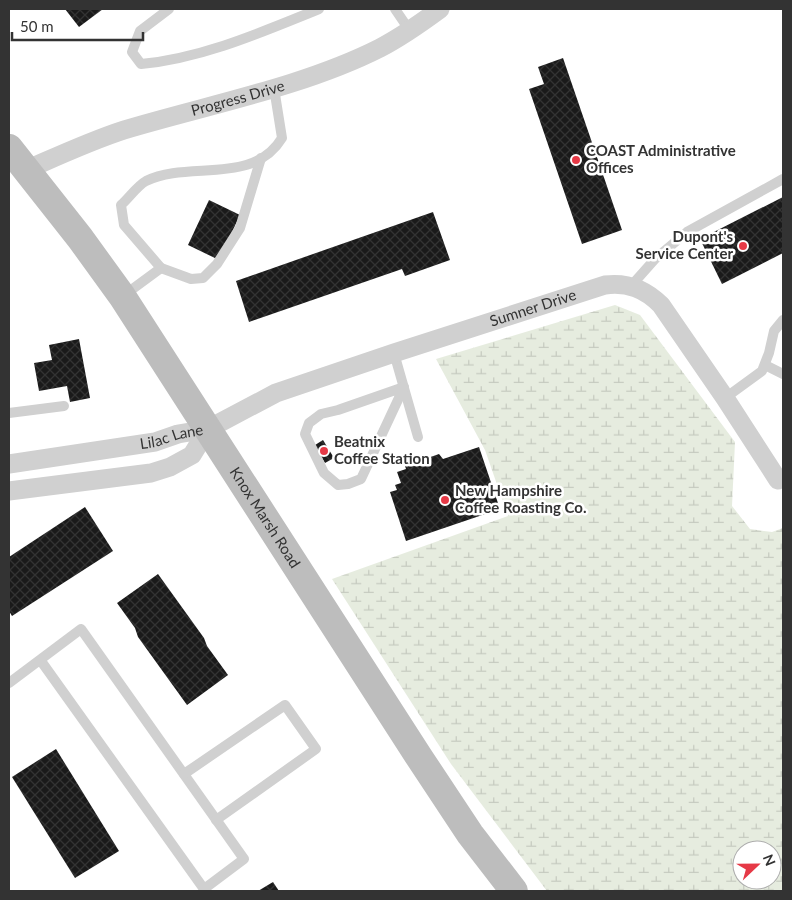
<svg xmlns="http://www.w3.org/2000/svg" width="792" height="900" viewBox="0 0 792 900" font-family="Lato,sans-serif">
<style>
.wetland{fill:url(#wetland-marsh);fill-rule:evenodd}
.building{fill:url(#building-cross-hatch)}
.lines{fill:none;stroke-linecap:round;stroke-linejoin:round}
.service{stroke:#d0d0d0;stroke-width:10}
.minor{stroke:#d0d0d0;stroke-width:19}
.secondary{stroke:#bdbdbd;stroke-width:28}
.poi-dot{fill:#e63946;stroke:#fff;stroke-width:2}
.labels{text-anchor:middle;stroke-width:5;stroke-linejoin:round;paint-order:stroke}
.street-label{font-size:15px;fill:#333;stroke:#fff}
.poi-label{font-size:15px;font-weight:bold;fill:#333;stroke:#fff;text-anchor:start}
</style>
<defs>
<pattern id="wetland-marsh" width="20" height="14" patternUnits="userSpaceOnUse" patternTransform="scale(1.25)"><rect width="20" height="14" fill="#e6ecdf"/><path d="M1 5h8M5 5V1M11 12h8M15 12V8" fill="none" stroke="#c6cbc0"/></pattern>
<pattern id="building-cross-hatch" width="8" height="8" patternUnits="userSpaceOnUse" patternTransform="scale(1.25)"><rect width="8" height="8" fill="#1a1a1a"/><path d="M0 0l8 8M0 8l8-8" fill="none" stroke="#333"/></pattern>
</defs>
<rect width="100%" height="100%" fill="#fff"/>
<path class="wetland" d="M615,305L640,315L735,442L732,506L750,529L772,532L783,528V891H547L451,764L332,579L508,516L485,450L436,359ZM742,850H772V880H742Z"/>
<g class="building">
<polygon points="65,9 103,9 79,27"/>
<polygon points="563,58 622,230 582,244 529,89 544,84 538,67"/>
<polygon points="783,197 783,253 722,284 700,239"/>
<polygon points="209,200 240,215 219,260 188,245"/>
<polygon points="433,212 450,260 405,276 402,269 249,322 236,281"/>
<polygon points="79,339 90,398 70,402 67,386 39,391 34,363 52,360 49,345"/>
<polygon points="323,440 334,458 325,463 315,445"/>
<polygon points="479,447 500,509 406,541 390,492 397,490 395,485 401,483 397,472 406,469 405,466 439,454 443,459"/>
<polygon points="85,507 113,551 12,616 9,611 9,557"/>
<polygon points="158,574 204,638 207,646 228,675 187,705 138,637 135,628 117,603"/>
<polygon points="56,749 119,851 75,878 12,777"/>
<polygon points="273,882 279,891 258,891"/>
</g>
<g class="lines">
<g class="service">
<path d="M169,9L140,31L132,52L141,64C203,58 262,32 319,9"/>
<polyline points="395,9 410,31"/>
<polyline points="161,268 191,279 203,278 217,264 240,228 261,158"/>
<polyline points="631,286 655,259 687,232 783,179"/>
<path d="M123,296L161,268L124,225L121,205C129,198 137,186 146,181C188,160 253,186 282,138L274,88"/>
<polyline points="394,353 418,437"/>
<polyline points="765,365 783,374"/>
<polygon points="404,387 361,479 348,484 338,485 324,473 305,434 309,423 321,414 338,410"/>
<polyline points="725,398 762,371 769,353 774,331 783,320"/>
<polyline points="9,413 64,406"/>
<polyline points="9,683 81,629 244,859 204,889 41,661"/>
<polyline points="184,774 285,705 316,749 216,820"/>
</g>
<g class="minor">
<path id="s1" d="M26,170C58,156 90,141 124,130C207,105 303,87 380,48C401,37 421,23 440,9"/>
<path id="s2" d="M9,464L155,442L178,434L208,429L276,393L394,353L605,285C628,282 645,289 661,305L725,398L778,480"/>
<polyline points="9,491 151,473 170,467 192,455 208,429"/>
</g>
<path class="secondary" id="s3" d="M9,148L80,238L122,296L419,757L470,834L514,891"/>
</g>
<g class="poi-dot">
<circle cx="576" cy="160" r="5"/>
<circle cx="743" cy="246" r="5"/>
<circle cx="324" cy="451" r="5"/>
<circle cx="445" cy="500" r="5"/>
</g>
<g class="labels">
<g class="street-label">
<text dy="5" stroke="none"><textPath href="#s1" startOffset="224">Progress Drive</textPath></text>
<text dy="5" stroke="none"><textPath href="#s2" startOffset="550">Sumner Drive</textPath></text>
<text dy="5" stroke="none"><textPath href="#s2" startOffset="165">Lilac Lane</textPath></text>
<text dy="5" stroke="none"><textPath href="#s3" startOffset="450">Knox Marsh Road</textPath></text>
</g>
<g class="poi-label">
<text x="586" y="156">COAST Administrative<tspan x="586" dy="17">Offices</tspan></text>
<text x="733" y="242" text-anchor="end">Dupont's<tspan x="733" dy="17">Service Center</tspan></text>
<text x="334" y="447">Beatnix<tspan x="334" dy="17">Coffee Station</tspan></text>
<text x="455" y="496">New Hampshire<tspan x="455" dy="17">Coffee Roasting Co.</tspan></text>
</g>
</g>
<rect width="792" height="900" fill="none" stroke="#333333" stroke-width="20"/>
<g transform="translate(757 865) rotate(68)"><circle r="24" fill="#ffffff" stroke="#adadad"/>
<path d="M0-4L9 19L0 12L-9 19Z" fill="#e63946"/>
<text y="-8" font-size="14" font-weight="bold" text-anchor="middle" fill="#333333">N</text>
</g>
<path d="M12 32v8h131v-8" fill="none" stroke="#333333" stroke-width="2.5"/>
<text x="20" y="32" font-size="15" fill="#333333" stroke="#ffffff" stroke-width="4" paint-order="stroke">50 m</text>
</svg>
